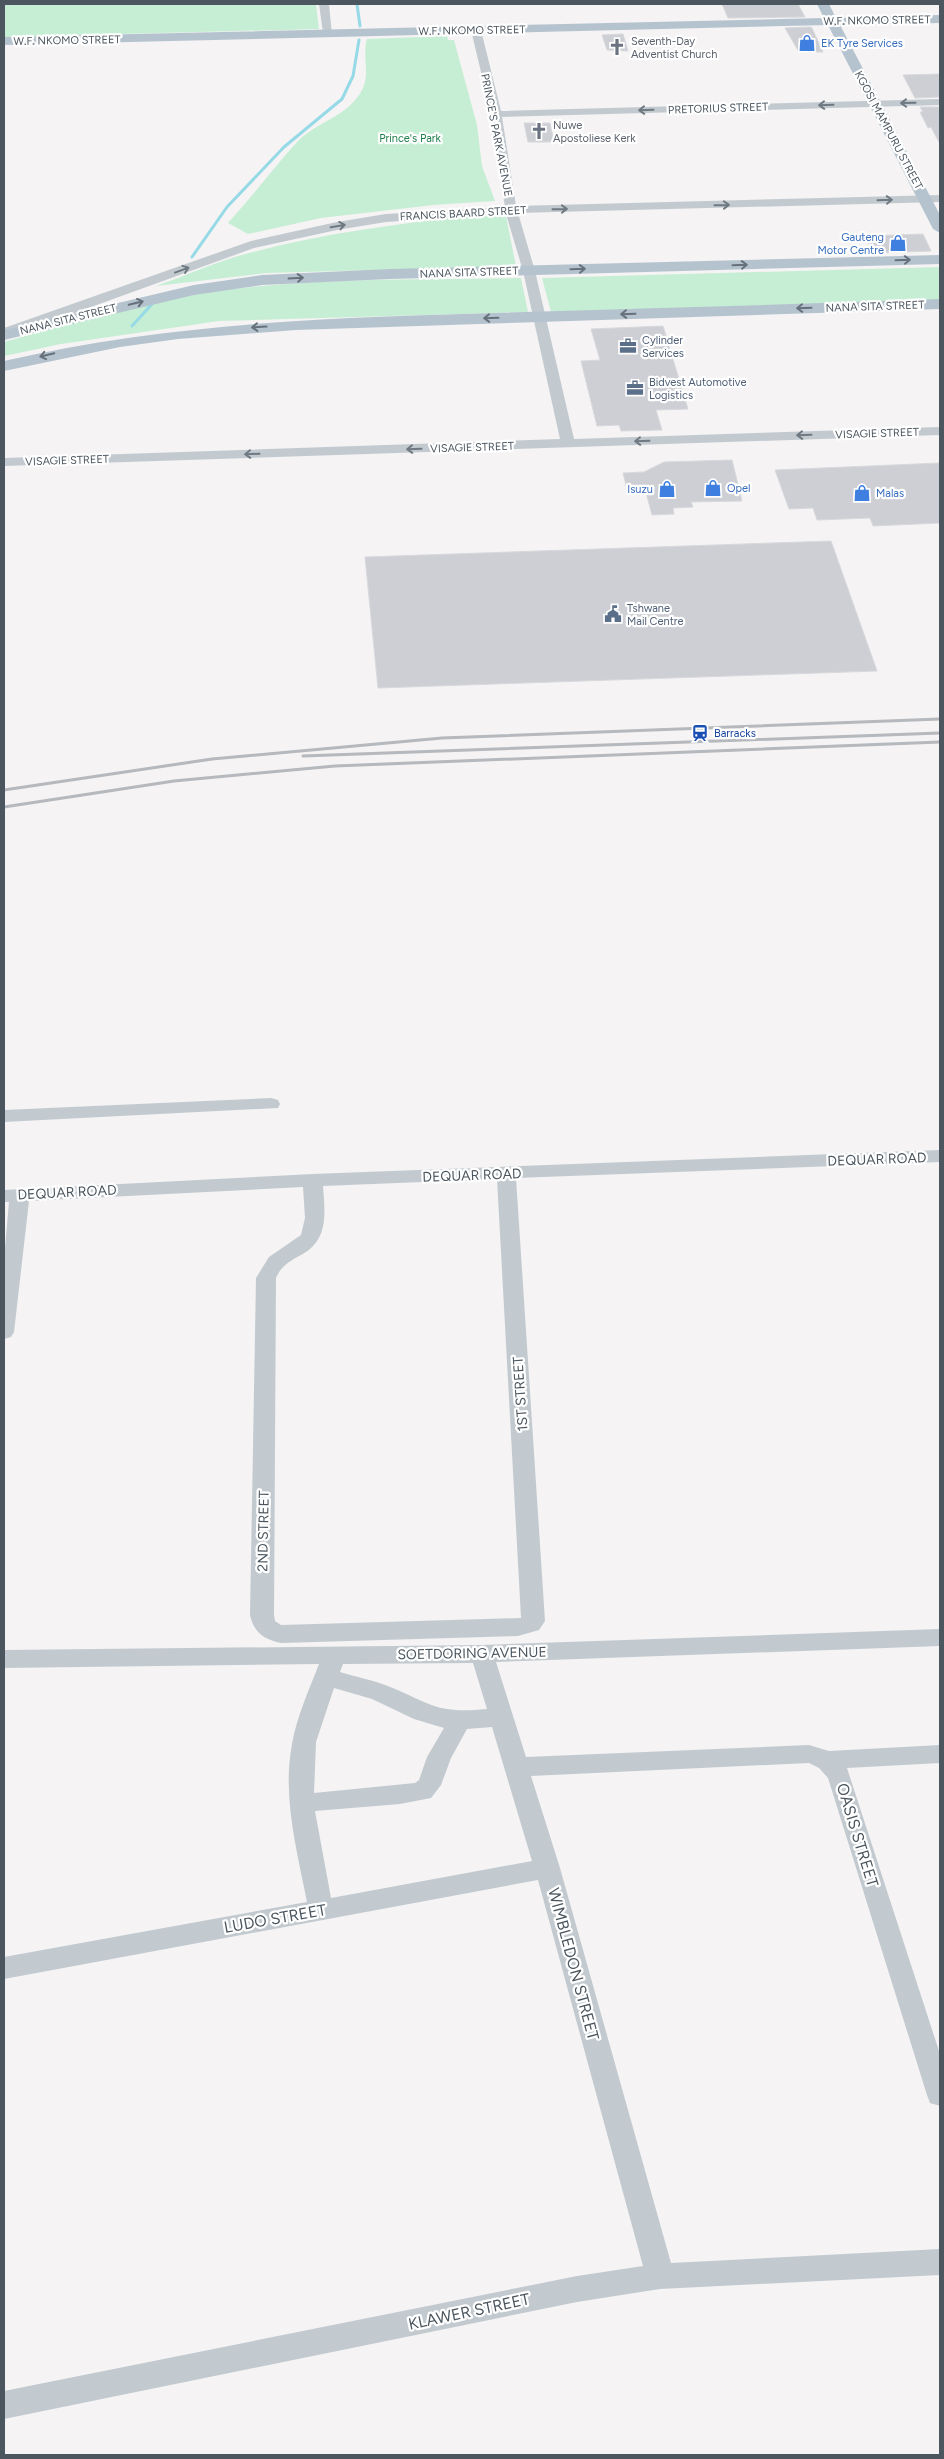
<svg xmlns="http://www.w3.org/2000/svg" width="944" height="2459" viewBox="0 0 944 2459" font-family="Figtree,sans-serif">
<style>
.green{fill:#c6eed4}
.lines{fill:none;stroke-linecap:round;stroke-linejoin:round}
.stream{stroke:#96d9e7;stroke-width:3}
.building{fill:#cdcfd4;stroke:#d7d9dd}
.minor{fill:#c2cad0;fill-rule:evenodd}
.major{fill:#b5c3cf;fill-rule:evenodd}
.rail{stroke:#b5b8bc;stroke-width:3}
.oneway{stroke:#6f7981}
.oneway2{stroke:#66717b}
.labels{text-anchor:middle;stroke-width:4.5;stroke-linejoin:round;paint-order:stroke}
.far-street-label{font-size:11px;fill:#4b565f;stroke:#fff}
.far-worship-label{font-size:11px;fill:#5b616d;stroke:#fff;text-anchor:start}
.far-shop-label{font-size:11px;fill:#366cbe;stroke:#fff;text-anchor:start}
.far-park-label{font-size:11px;fill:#1f7e4b;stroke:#fff}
.far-service-label{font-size:11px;fill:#4e5e75;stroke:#fff;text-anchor:start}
.far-transit-label{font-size:11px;fill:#164399;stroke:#fff;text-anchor:start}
.street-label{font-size:14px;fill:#4b565f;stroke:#fff}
.near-street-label{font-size:16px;fill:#4b565f;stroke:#fff}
</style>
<rect width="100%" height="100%" fill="#f5f3f3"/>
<g class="green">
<polygon points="4,4 316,4 319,29 4,37"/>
<path d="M447,36L448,40H454L477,125L482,166L495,201L433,205L321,218L248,234L228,223C252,197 274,167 298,141C319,120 349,117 363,88C370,72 362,55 367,39Z"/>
<path d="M474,216H506L516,266L267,273L156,286C188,275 220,260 253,252C326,233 400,223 474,216Z"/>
<polygon points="940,267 940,301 551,312 542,278"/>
<path d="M521,278L528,312L219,321L61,344L4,356V342C72,324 140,302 210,292C313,277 418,280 521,278Z"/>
</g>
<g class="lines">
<g class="stream">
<polyline points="357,4 360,26"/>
<polyline points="192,257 227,207 284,147 342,99 353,76 359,40"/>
<polyline points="132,326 152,304"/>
</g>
</g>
<g class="building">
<polygon points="722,4 798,4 805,17 728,18"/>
<polygon points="810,27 812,28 823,52 799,52 785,28"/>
<polygon points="623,34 628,51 607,50 602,35"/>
<polygon points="940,74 940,97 915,98 903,75"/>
<polygon points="920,107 940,107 940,144 931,127 928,128 920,112 923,112"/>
<polygon points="524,123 550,123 554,142 528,142"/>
<polygon points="923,234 931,251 873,253 866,236"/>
<polygon points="663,326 688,409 656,410 662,430 621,431 619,425 597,426 581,361 600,360 591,329"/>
<polygon points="732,460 742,501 691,502 693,507 673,508 674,514 652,515 645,489 627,489 623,473 644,472 664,462"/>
<polygon points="940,463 940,523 873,526 870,518 817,520 813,508 789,509 775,470"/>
<polygon points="831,541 877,671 378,688 365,557"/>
</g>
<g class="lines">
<g class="minor">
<polygon points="319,4 329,4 332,35 324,35 323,33"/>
<polygon points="476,27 481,30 501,111 940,99 940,105 502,117 516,206 940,195 940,202 518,213 535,271 574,439 940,427 940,435 4,466 4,458 560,439 523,271 506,214 386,222 337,230 254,248 58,319 4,336 4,328 251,241 337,222 386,214 505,207 491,114 471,30"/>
<polygon points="271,1098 278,1100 280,1104 278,1108 4,1122 4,1110"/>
<path d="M940,1150V1162L516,1178L545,1621L539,1630L518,1636L281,1643C264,1639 254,1633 250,1615L256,1278L269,1257L301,1235L305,1218L303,1187L29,1201L14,1332L11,1337L4,1339V1259L9,1202H4V1190L313,1174ZM497,1179L521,1618L281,1625L275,1621L274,1615L276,1278C281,1266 290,1261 301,1255C329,1240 325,1213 323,1186Z"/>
<path d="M940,1629V1646L496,1662L526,1757L809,1745L829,1751L940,1745V1763L847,1768L940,2054V2106L930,2103L927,2095L828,1778L819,1768L809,1763L531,1776L560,1868L671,2263L940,2249V2275L660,2289L577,2302L4,2419V2391L577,2276L643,2266L538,1880L4,1979V1957L307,1902C297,1851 282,1796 292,1744C297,1716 309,1690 319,1664L4,1668V1650L482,1645ZM473,1663L487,1709C436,1714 432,1704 388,1686C373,1680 356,1677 340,1672L343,1664ZM334,1688L372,1699L414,1719L444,1728L427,1757L419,1780L415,1783L314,1793L316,1742ZM492,1727L532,1861L331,1898L315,1811L400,1804L431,1798L441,1785L451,1758L467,1729Z"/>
</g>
<g class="major">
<polygon points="817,4 829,4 836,18 940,15 940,23 840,25 940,215 940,233 933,229 828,25 4,45 4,37 824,18"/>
<polygon points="940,255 940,264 390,279 262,285 194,295 4,340 4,330 194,285 262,275 390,269"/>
<path d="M940,299V309L296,330L178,339L120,347L4,371V361C176,321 348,317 525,312C663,308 802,304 940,299Z"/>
</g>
<g class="rail">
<polyline points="303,756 940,733"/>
<polyline points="4,790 212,759 442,738 940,719"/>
<polyline points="4,807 174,781 335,766 940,742"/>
</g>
</g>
<defs><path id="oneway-shaft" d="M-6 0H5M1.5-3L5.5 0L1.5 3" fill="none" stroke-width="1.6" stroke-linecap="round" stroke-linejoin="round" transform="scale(1.25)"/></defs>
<g class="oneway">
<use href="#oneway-shaft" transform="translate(908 103) rotate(179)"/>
<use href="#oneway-shaft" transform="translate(826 105) rotate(178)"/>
<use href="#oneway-shaft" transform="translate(646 110) rotate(178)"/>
<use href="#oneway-shaft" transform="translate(885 200) rotate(-2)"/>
<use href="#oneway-shaft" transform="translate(722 205) rotate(-1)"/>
<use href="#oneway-shaft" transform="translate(560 209) rotate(-1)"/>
<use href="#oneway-shaft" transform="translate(338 226) rotate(-10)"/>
<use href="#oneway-shaft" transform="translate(182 270) rotate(-20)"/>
<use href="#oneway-shaft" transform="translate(804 435) rotate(178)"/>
<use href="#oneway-shaft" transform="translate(642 441) rotate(178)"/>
<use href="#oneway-shaft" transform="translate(414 449) rotate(178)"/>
<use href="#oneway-shaft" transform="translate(252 454) rotate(178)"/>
</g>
<g class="oneway2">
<use href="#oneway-shaft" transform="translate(903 260) rotate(-2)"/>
<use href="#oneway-shaft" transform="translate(740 265) rotate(-2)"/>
<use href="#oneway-shaft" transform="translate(578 269) rotate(-2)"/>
<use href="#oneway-shaft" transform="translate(296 278) rotate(-3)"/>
<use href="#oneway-shaft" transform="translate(136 303) rotate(-13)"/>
<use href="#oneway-shaft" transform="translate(804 308) rotate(178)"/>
<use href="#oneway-shaft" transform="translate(628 314) rotate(178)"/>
<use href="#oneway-shaft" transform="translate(491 318) rotate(178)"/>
<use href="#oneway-shaft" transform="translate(259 327) rotate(177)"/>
<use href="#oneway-shaft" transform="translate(47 355) rotate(166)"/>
</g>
<defs>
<g id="shop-bare" transform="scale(1.35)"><path d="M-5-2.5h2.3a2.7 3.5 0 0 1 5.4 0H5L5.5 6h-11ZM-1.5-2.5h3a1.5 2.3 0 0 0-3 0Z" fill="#3f7fe0" stroke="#fff" stroke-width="2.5" paint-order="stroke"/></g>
<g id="church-bare" transform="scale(1.35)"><path d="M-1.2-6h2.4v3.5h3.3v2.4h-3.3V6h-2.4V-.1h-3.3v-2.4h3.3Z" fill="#6b7280" stroke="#fff" stroke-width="2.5" paint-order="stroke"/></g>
<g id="office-bare" transform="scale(1.35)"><path d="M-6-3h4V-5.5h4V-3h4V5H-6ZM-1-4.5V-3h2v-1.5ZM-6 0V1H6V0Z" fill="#5c6f8a" stroke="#fff" stroke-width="2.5" paint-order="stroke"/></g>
<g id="civic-bare" transform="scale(1.35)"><path d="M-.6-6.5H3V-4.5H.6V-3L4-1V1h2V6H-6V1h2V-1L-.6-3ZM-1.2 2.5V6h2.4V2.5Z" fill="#5c6f8a" stroke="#fff" stroke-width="2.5" paint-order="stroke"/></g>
<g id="station-bare" transform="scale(1.35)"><path d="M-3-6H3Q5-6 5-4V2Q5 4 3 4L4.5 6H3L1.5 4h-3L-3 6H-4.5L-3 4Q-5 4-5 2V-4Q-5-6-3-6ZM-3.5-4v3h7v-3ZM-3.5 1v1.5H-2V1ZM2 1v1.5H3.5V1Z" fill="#1a4fb4" stroke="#fff" stroke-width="2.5" paint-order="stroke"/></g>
</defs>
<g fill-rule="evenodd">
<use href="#shop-bare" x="807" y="43"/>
<use href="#church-bare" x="617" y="47"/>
<use href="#church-bare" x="539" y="131"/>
<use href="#shop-bare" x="898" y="243"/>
<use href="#office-bare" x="628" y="346"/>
<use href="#office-bare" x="635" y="388"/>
<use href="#shop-bare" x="713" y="488"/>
<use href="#shop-bare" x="667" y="489"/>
<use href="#shop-bare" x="862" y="493"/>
<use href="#civic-bare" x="613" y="614"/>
<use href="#station-bare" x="700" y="733"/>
</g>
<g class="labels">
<g class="far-street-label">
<text transform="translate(877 20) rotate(-1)" y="4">W.F. NKOMO STREET</text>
<text transform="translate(472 30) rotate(-1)" y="4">W.F. NKOMO STREET</text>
<text transform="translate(67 40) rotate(-1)" y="4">W.F. NKOMO STREET</text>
<text transform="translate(718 108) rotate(-2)" y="4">PRETORIUS STREET</text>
<text transform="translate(889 130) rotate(62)" y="4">KGOSI MAMPURU STREET</text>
<text transform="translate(497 135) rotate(79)" y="4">PRINCE'S PARK AVENUE</text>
<text transform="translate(463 213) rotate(-3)" y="4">FRANCIS BAARD STREET</text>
<text transform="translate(469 272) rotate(-2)" y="4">NANA SITA STREET</text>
<text transform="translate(875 306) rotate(-2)" y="4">NANA SITA STREET</text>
<text transform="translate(68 319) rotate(-14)" y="4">NANA SITA STREET</text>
<text transform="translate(877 433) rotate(-2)" y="4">VISAGIE STREET</text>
<text transform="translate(472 447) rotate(-2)" y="4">VISAGIE STREET</text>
<text transform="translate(67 460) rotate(-2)" y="4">VISAGIE STREET</text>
</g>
<g class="far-worship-label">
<text x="631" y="45">Seventh-Day<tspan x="631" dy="13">Adventist Church</tspan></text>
<text x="553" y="129">Nuwe<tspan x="553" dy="13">Apostoliese Kerk</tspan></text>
</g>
<g class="far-shop-label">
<text x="821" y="47">EK Tyre Services</text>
<text x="884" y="241" text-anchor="end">Gauteng<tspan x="884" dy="13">Motor Centre</tspan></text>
<text x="727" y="492">Opel</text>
<text x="653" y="493" text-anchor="end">Isuzu</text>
<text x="876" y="497">Malas</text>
</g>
<g class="far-park-label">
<text x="410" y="142">Prince's Park</text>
</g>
<g class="far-service-label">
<text x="642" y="344">Cylinder<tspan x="642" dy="13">Services</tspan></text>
<text x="649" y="386">Bidvest Automotive<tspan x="649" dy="13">Logistics</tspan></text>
<text x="627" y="612">Tshwane<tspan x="627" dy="13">Mail Centre</tspan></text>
</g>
<g class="far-transit-label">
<text x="714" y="737">Barracks</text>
</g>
<g class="street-label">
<text transform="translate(877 1159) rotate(-2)" y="5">DEQUAR ROAD</text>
<text transform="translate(472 1175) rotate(-2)" y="5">DEQUAR ROAD</text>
<text transform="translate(67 1192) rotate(-3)" y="5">DEQUAR ROAD</text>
<text transform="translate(520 1394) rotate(-94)" y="5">1ST STREET</text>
<text transform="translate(263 1531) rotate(-89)" y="5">2ND STREET</text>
<text transform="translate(472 1653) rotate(-1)" y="5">SOETDORING AVENUE</text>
</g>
<g class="near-street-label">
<text transform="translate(858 1835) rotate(73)" y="6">OASIS STREET</text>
<text transform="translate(275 1918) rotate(-10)" y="6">LUDO STREET</text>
<text transform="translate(574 1964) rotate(75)" y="6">WIMBLEDON STREET</text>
<text transform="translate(469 2311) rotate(-12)" y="6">KLAWER STREET</text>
</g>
</g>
<rect width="944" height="2459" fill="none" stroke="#4b565f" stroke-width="10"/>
</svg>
